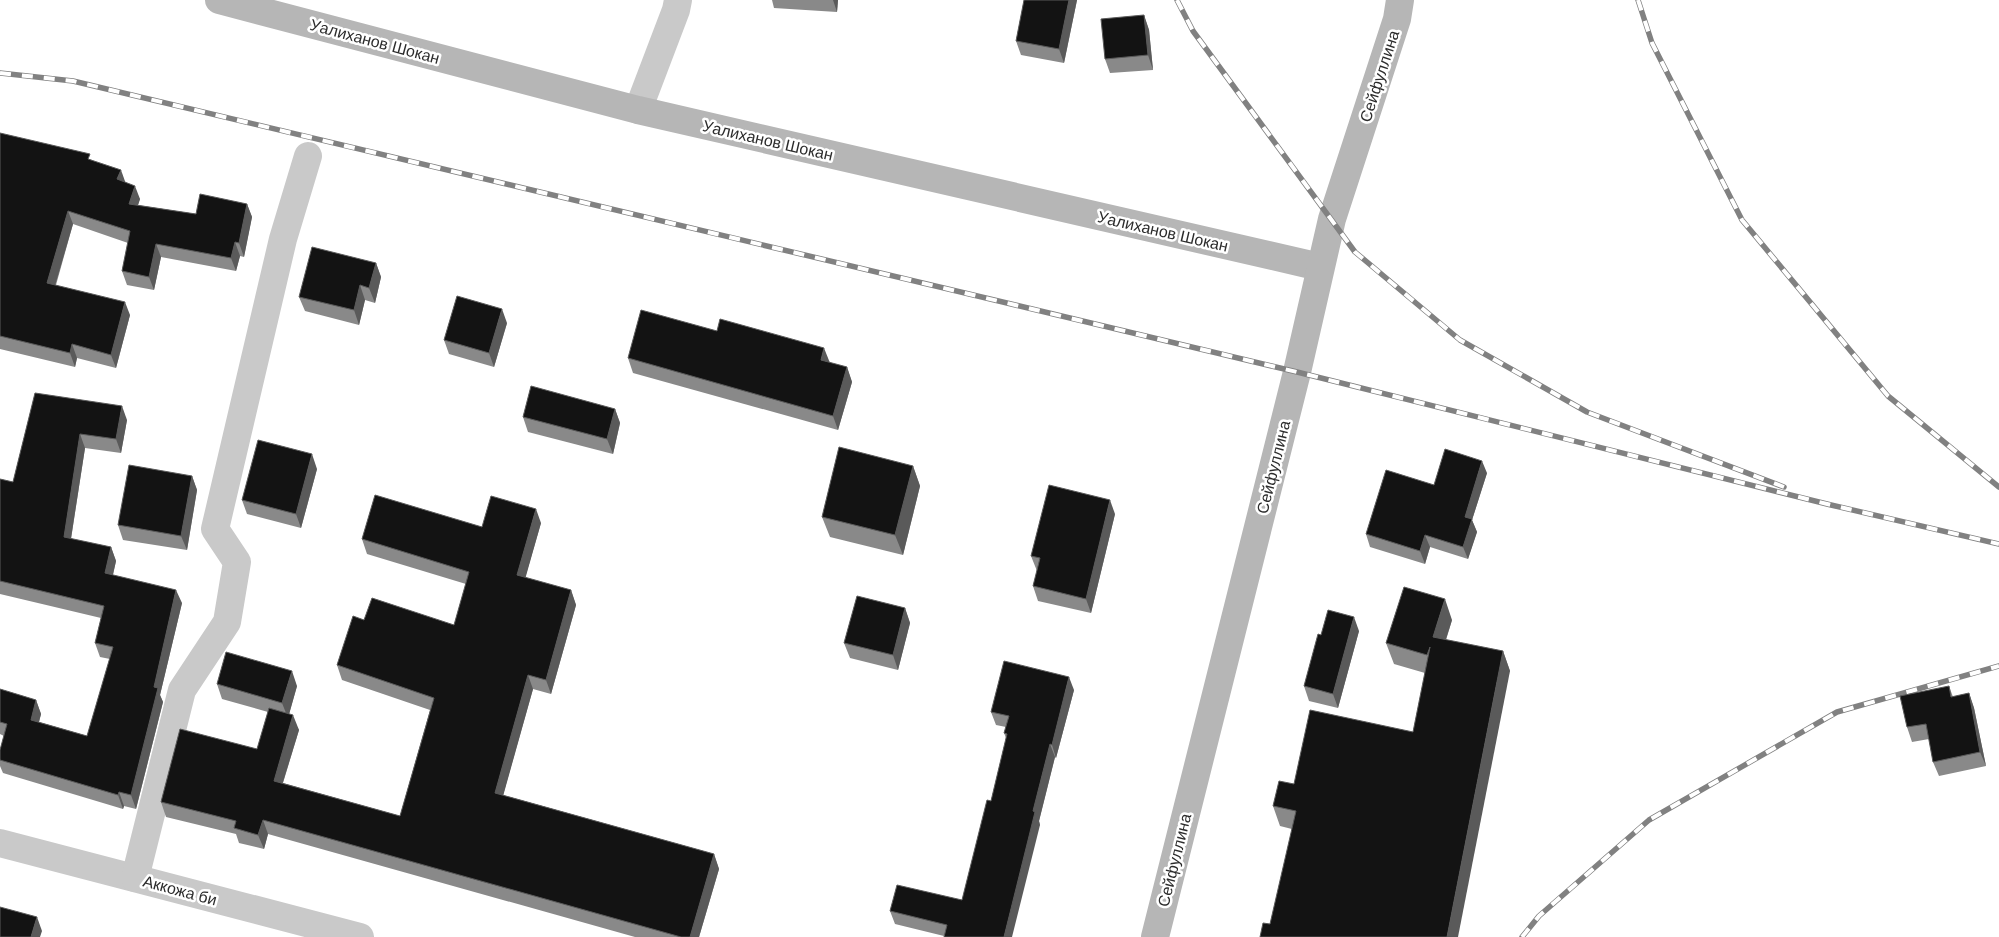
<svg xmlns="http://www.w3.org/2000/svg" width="1999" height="937" viewBox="0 0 1999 937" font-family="Arial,sans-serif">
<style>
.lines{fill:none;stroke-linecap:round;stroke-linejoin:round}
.street{stroke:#c9c9c9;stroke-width:28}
.secondary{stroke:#b6b6b6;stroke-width:28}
.rail-casing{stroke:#818181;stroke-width:5.5}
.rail{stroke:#fff;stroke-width:4;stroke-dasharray:11;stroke-linecap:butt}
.wall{fill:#898989}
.shaded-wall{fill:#5a5a5a}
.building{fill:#131313;stroke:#5a5a5a}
.labels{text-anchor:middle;stroke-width:5;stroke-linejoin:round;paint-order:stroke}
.street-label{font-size:16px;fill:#2c2c2c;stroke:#fff}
</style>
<rect width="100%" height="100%" fill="#fff"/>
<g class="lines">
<g class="street">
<polyline points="638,110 676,10 678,0"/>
<polyline points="0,843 360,937"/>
<polyline points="135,878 182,690 227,622 237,562 215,529 283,239 308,156"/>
</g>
<g class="secondary">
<polyline points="219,0 638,110 1320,267"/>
<polyline points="1155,937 1297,372 1332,219 1397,19 1400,0"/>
</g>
<g class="rail-casing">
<g id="rail">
<polyline points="1177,0 1193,31 1355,252 1460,340 1587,412 1784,487"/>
<polyline points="1638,0 1652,43 1742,220 1888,396 1999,487"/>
<polyline points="0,73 73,81 1297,372 1831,505 1999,544"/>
<polyline points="1522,937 1539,916 1649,820 1837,712 1999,666"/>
</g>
</g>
<use href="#rail" class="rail"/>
</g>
<g class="wall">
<polygon points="772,0 838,0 837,12 774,8"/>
<polygon points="1024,0 1077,0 1064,63 1021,55 1016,41"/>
<polygon points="1144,15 1149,30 1153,70 1110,73 1105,59"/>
<polygon points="0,133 92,160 125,182 140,199 138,205 196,214 247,204 252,217 244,257 240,256 236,271 161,257 154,290 127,285 122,271 128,243 73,224 56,285 130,315 116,368 77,358 75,367 0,349"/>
<polygon points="376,263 381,277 375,303 365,300 359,325 305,311 299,297"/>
<polygon points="507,323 494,367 449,354 444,340"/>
<polygon points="628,358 830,363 847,367 852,382 838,430 633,373"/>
<polygon points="35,393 127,420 121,453 85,448 71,539 111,547 116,561 113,575 182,603 160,695 163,702 136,809 124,806 123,809 3,773 0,766 0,750 4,736 0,734 0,689 36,700 41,714 39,722 87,736 110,659 100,657 95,643 101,618 0,594 0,479 13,482"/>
<polygon points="615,409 620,423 613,454 528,432 523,417"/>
<polygon points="913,466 920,486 903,555 830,537 822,517"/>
<polygon points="317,469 301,528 247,514 242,500"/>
<polygon points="1487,473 1472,520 1477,532 1468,559 1430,547 1425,564 1370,547 1366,534 1434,485"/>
<polygon points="192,476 197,490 187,550 123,540 118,525"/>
<polygon points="1115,514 1091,613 1038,601 1033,586 1037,571 1031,556"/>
<polygon points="541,523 525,578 571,590 576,605 551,694 533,689 503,795 714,854 719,869 699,937 635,937 268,834 264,849 239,843 236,834 166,817 161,802 257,749 268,712 222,699 217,684 297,686 289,714 299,730 283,783 400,816 430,710 342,680 337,665 364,620 454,625 466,584 367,554 362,539 482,527"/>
<polygon points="905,608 910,623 898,670 850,658 844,643"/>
<polygon points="1452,620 1446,640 1503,651 1510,671 1292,829 1280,826 1273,806 1294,784 1413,732 1425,673 1394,664 1386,643"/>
<polygon points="1359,631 1338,708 1309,701 1304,686 1321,635"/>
<polygon points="1949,686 1953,697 1969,693 1974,708 1986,766 1939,776 1933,762 1929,739 1912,742 1907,727"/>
<polygon points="1074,690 1056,758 1055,757 1039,821 1040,825 944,936 895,924 890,911 962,900 991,801 1006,738 1004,733 1006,727 996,725 991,712"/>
</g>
<g class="shaded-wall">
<polygon points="833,0 838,0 837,12"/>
<polygon points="1069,0 1077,0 1064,63 1059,49"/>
<polygon points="1144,15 1149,30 1153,70 1148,55"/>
<polygon points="121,170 126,184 117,179"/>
<polygon points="135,186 140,199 134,217 129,204"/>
<polygon points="247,204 252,217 244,257 239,243"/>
<polygon points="68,211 73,224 52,296 47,283"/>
<polygon points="235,242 240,256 236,271 231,258"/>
<polygon points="156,244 161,257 154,290 149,277"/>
<polygon points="376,263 381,277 375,303 369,288"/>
<polygon points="360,285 365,300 359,325 354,310"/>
<polygon points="125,302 130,315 116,368 111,355"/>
<polygon points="502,309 507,323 494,367 489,353"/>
<polygon points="72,344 77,358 75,367 70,353"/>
<polygon points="824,348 830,363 821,360"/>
<polygon points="847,367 852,382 838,430 833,416"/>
<polygon points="122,406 127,420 121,453 116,439"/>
<polygon points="615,409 620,423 613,454 607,439"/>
<polygon points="80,434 85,448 69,551 64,537"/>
<polygon points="312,454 317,469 301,528 296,514"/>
<polygon points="1482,461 1487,473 1472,520 1477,532 1468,559 1463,547 1465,517"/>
<polygon points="913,466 920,486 903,555 895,535"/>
<polygon points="192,476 197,490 187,550 181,536"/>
<polygon points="1110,500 1115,514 1091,613 1086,599"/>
<polygon points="536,509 541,523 522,590 517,575"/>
<polygon points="1425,535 1430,547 1425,564 1420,551"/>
<polygon points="111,547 116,561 110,587 105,573"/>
<polygon points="176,590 182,603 160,695 163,702 136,809 131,795 154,687"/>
<polygon points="571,590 576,605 551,694 546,680"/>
<polygon points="1445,599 1452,620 1440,658 1433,637"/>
<polygon points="905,608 910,623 898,670 893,655"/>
<polygon points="1354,617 1359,631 1338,708 1333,694"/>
<polygon points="1503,651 1510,671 1458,937 1447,937"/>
<polygon points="292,671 297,686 288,718 282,703"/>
<polygon points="528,675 533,689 500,807 495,793"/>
<polygon points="1069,677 1074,690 1056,758 1052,745"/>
<polygon points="1969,693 1974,708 1986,766 1980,752"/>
<polygon points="36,700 41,714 36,733 31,720"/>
<polygon points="293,715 299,730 279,795 274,781"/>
<polygon points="1050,744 1055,757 1039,821 1040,825 1012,937 1004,937 1033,811"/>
<polygon points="119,792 124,806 123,809 118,795"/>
<polygon points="263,820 268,834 264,849 258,835"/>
<polygon points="714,854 719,869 699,937 690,937"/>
<polygon points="37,917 42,931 40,937 31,937"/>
</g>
<g class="building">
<polygon points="1024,0 1069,0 1059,49 1016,41"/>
<polygon points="1144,15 1148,55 1105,59 1101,19"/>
<polygon points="0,133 90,154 88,159 121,170 117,179 135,186 129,204 196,214 200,194 247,204 239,243 235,242 231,258 156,244 149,277 122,271 130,231 68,211 47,283 125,302 111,355 72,344 70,353 0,336"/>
<polygon points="312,247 376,263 369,288 360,285 354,310 299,297"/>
<polygon points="457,296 502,309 489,353 444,340"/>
<polygon points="641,310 717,331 720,319 824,348 821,360 847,367 833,416 628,358"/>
<polygon points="531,386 615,409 607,439 523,417"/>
<polygon points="35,393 122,406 116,439 80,434 64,537 111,547 105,573 176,590 154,687 158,688 131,795 119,792 118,795 0,760 0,750 7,724 0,722 0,689 36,700 31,720 87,736 113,647 95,643 104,606 0,581 0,479 13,482"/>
<polygon points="258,440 312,454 296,514 242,500"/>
<polygon points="839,447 913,466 895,535 822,517"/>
<polygon points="1445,449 1482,461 1465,517 1472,519 1463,547 1425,535 1420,551 1366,534 1386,470 1434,485"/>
<polygon points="129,465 192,476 181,536 118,525"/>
<polygon points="1049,485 1110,500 1086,599 1033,586 1040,558 1031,556"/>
<polygon points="375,495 482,527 491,496 536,509 517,575 571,590 546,680 528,675 495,793 714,854 690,937 681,937 263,820 258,835 234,828 236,821 161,802 180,729 257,749 269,708 293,715 274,781 400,816 434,698 337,665 353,616 364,620 372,598 454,625 469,572 362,539"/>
<polygon points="1404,587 1445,599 1433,637 1503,651 1447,937 1260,937 1263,923 1270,924 1296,811 1273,806 1279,781 1294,784 1310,710 1413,732 1430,647 1427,655 1386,643"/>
<polygon points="857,596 905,608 893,655 844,643"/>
<polygon points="1328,610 1354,617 1333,694 1304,686 1318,634 1321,635"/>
<polygon points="226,652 292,671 282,703 217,684"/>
<polygon points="1004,661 1069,677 1052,745 1050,744 1033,811 1035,812 1004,937 944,937 947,925 890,911 897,885 962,900 987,800 991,801 1007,734 1004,733 1009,716 991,712"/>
<polygon points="1949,686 1951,697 1969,693 1980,752 1933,762 1926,724 1907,727 1900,696"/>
<polygon points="0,907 37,917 31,937 0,937"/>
</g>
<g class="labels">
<g class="street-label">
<text transform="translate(375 41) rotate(15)" y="6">Уалиханов Шокан</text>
<text transform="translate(1379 76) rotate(-72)" y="6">Сейфуллина</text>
<text transform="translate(768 140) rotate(13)" y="6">Уалиханов Шокан</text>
<text transform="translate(1163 231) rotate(13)" y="6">Уалиханов Шокан</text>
<text transform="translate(1273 467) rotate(-76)" y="6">Сейфуллина</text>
<text transform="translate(1174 860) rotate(-76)" y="6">Сейфуллина</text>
<text transform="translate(180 890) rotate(15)" y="6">Аккожа би</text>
</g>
</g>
</svg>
